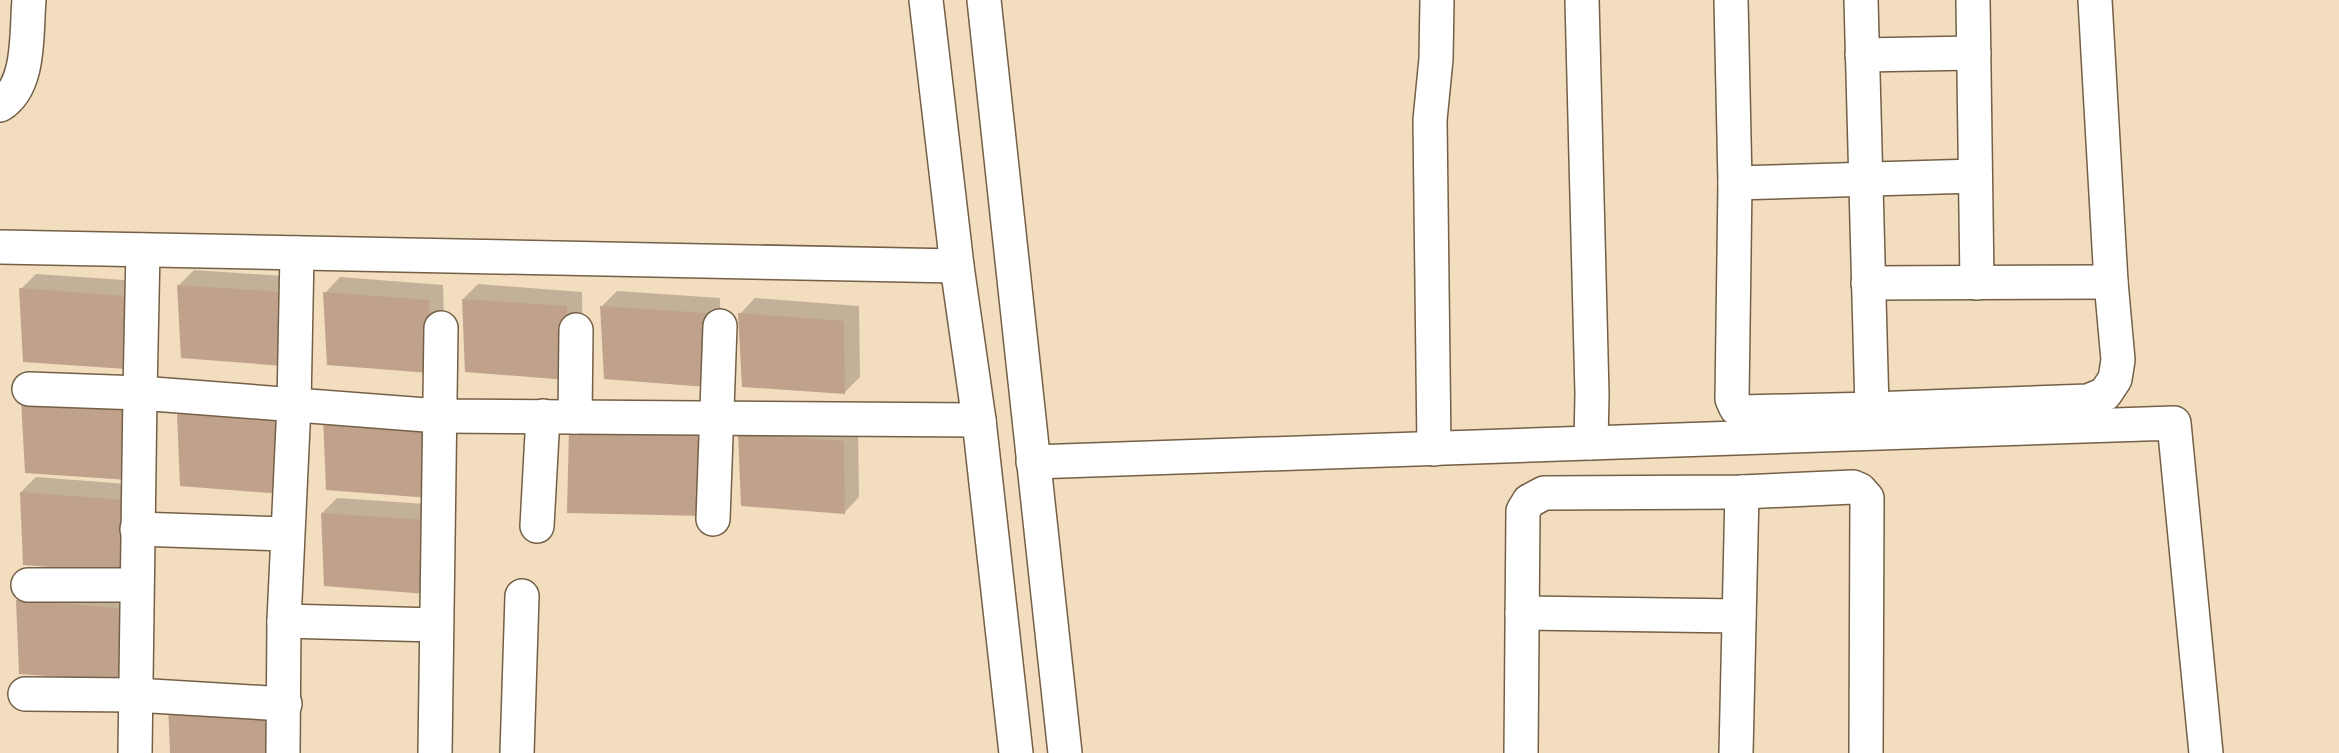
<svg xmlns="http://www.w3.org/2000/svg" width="2339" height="753" viewBox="0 0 2339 753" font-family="'Fira Sans',sans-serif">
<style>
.shadow{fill:#0003}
.building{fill:#c0a28c}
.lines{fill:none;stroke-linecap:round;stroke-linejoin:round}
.street-casing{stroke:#736046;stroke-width:36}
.secondary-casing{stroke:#736046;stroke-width:36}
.street{stroke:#fff;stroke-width:33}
.secondary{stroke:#fff;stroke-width:33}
</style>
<rect width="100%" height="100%" fill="#f3ddbf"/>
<g class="shadow">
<polygon points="194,270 297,277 299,349 179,285"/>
<polygon points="36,274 140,281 141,352 21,289"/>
<polygon points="340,277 443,285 445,356 325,293"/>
<polygon points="478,284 582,292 583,363 463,299"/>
<polygon points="617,291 720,298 721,370 602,306"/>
<polygon points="755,298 859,306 860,377 845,392 740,314"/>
<polygon points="858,426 859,497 844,513 740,434"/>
<polygon points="36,477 140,485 141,556 21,492"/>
<polygon points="337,498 441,505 427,592 322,513"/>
<polygon points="33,586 136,593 122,680 18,601"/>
</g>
<g class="building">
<polygon points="177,285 283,292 284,366 181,358"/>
<polygon points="19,288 125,296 126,369 23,362"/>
<polygon points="323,292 429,300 430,373 327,365"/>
<polygon points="462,299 567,306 568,380 465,372"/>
<polygon points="600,306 706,313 707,387 604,379"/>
<polygon points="738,313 844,321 845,394 742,387"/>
<polygon points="21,399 126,407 128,480 25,473"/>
<polygon points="177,413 282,420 283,494 180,486"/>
<polygon points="323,417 428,425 430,498 326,490"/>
<polygon points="569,427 708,429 706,516 567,513"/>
<polygon points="738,433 844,441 845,514 741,506"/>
<polygon points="20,492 125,500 126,573 23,565"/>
<polygon points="321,513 426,520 427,594 324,586"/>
<polygon points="16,600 121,608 123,681 19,674"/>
<polygon points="168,703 274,711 274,753 170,753"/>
</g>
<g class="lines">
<g class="street-casing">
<g id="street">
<polyline points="1582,0 1592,394 1591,443"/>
<polyline points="1731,0 1735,183 1732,399 1736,408 1742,412 1872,409 1861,0"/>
<polyline points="1973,0 1977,283"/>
<polyline points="1862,55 1974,53"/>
<path d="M0,105C31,86 26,33 29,0"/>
<polyline points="1735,183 1975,176"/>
<polyline points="0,247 957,266"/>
<polyline points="1868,283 2111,282"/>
<polyline points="29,389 140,393 143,250"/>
<polyline points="575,417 576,330"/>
<polyline points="1873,432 1872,409 2088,401 2105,394 2115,379 2118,360 2111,282 2095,0"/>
<polyline points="1434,449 1430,120 1436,59 1437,0"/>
<polyline points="1033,462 2174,423 2206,753"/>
<polyline points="713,519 720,326"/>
<polyline points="537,526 543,416"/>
<polyline points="137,529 287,534"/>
<polyline points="28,585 136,585"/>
<polyline points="1522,613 1739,616"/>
<polyline points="284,621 436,625"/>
<polyline points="25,694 135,695 285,704"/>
<polyline points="135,753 140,393 439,416 979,420"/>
<polyline points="283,753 284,621 294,404 297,253"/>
<polyline points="435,753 441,328"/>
<polyline points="517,753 522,596"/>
<polyline points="1521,753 1523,511 1529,501 1544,493 1742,492 1853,487 1860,490 1867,498 1866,753"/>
<polyline points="1736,753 1742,492"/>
</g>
</g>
<g class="secondary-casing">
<g id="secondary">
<polyline points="926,0 957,266 979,420 1016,753"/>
<polyline points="984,0 1065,753"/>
</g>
</g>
<use href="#street" class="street"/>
<use href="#secondary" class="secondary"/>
</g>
</svg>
